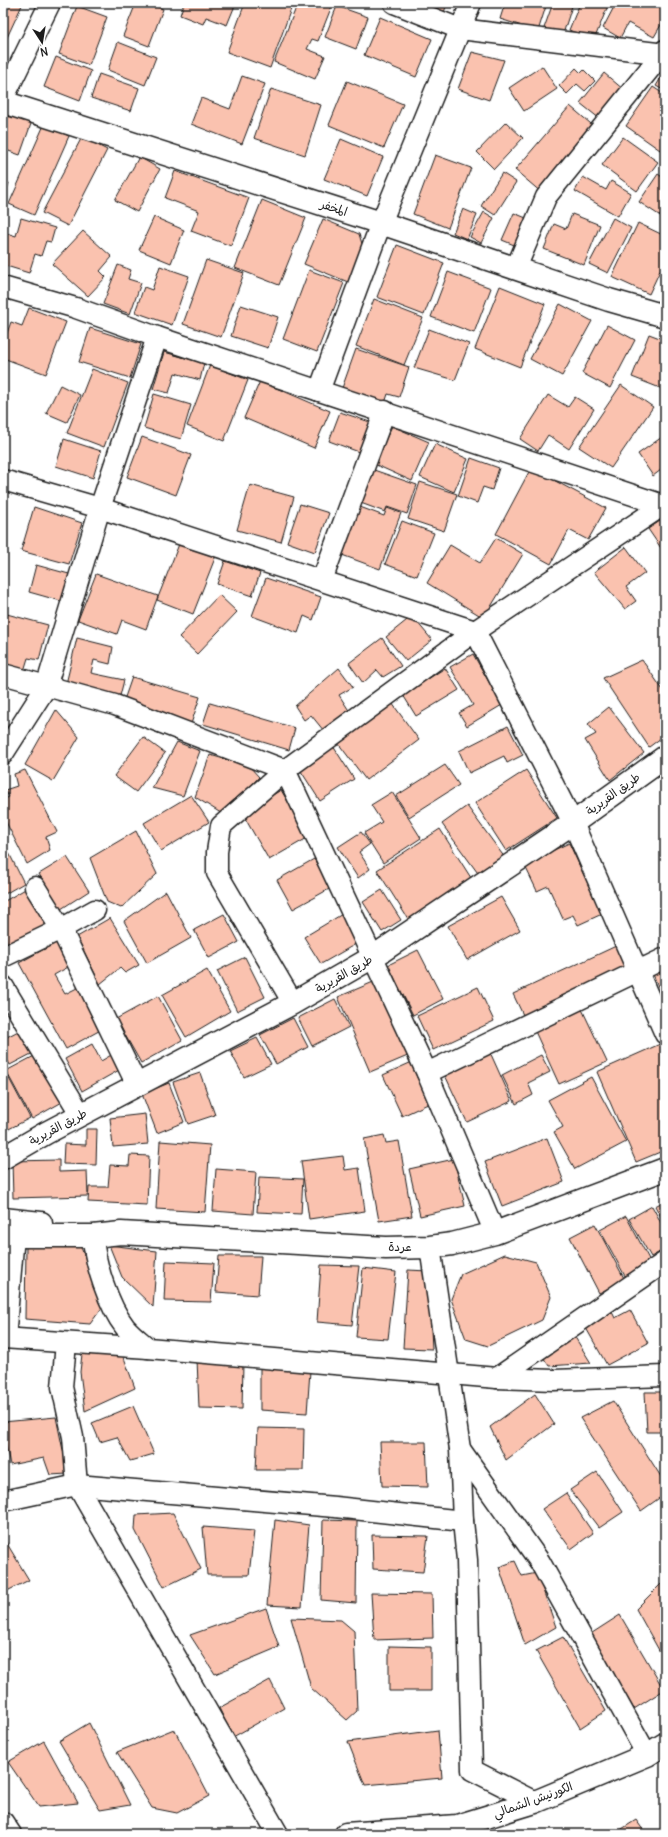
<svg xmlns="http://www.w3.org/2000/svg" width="668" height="1837" viewBox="0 0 668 1837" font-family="Delius,'Playpen Sans Arabic',sans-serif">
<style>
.building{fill:#fac2af;stroke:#1c1c1c}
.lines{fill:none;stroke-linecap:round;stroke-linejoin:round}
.minor-casing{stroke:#1c1c1c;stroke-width:23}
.tertiary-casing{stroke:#1c1c1c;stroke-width:25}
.minor{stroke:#fff;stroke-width:20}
.tertiary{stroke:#fff;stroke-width:22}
.labels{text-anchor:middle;stroke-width:3.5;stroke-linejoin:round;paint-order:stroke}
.street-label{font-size:12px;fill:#1c1c1c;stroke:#fff}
</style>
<rect width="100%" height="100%" fill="#fff"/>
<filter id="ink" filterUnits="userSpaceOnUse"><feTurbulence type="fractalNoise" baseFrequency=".025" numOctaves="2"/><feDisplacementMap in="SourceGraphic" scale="8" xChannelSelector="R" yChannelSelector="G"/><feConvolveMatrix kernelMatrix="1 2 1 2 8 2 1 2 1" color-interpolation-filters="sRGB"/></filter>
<g filter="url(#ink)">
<g class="building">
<polygon points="3,3 23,3 3,46"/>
<polygon points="136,3 148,3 163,9 149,46 123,36"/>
<polygon points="184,3 236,3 227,25 206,17 203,24 180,15"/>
<polygon points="245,3 293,3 270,68 227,52"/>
<polygon points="298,3 333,3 318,41 312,39 307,49 325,56 315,79 274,62"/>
<polygon points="422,3 447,3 444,13"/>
<polygon points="505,3 547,3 538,31 500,19"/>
<polygon points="553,3 573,3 562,37 543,31"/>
<polygon points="580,3 609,3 594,40 569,30"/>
<polygon points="616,3 653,3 665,10 665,18 654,37 628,23 620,38 603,28"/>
<polygon points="77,6 107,17 89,65 59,54"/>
<polygon points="337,6 368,17 356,49 325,37"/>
<polygon points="380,17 432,39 416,77 364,55"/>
<polygon points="118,42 156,57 145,85 108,70"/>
<polygon points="472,52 504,60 489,100 458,89"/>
<polygon points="56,57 91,71 80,101 44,87"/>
<polygon points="542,66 557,89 524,111 509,88"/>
<polygon points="576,68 581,73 584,70 595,81 585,91 577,84 567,94 559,86"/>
<polygon points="665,71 665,91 656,86"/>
<polygon points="604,73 624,90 600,119 580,103"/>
<polygon points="99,74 139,88 131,111 91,98"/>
<polygon points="242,76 265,84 242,144 191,124 201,98 230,109"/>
<polygon points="347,81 403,104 384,148 329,125"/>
<polygon points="653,87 665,95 665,143 660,150 626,126"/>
<polygon points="271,89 321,105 305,155 254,138"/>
<polygon points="570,106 597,129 542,193 515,170"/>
<polygon points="3,111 32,121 20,155 3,149"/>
<polygon points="506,122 523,138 494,169 477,152"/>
<polygon points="44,125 69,136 34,215 9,204"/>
<polygon points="82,137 107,150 68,226 42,213"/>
<polygon points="623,137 658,162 637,191 602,165"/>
<polygon points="341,139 383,157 367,196 324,179"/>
<polygon points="435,155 471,168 448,228 413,214"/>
<polygon points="139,157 160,169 137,212 115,200"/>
<polygon points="175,171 249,198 231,246 191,231 199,211 165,198"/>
<polygon points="502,173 516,182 495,215 481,206"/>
<polygon points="658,174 665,179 665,219 639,202"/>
<polygon points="583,177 606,190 611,181 631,193 618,216 575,191"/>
<polygon points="3,181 9,183 3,202"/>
<polygon points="262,200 306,218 279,285 235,268"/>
<polygon points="463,209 477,215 467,239 453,233"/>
<polygon points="484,212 494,218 481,243 470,237"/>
<polygon points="514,213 531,220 519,247 502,240"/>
<polygon points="572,214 600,225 584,265 544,249 554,224 566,229"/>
<polygon points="154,217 184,230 171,263 139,250"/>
<polygon points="21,218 55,228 51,242 46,241 41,256 35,254 29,273 3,265 3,232 16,236"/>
<polygon points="613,218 631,228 608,273 589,264"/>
<polygon points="323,219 359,234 363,247 348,282 304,264"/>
<polygon points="638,223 665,236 665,260 649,294 612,277"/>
<polygon points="83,231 112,257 100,271 106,277 88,296 52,264"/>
<polygon points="397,245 444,263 424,315 377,297"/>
<polygon points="206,260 244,273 221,337 183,324"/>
<polygon points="118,265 131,270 128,279 141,283 130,314 103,304"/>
<polygon points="160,266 189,276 172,325 135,312 144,287 152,290"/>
<polygon points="309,270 344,283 317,352 283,339"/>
<polygon points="448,272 491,288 474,333 431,317"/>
<polygon points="500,286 545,304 520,367 475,349"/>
<polygon points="3,298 8,300 3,316"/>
<polygon points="374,299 423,318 404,365 356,346"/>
<polygon points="560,304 592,321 562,376 530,359"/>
<polygon points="241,305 278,317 268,348 231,336"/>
<polygon points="29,308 66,322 46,374 3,358 3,344 11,322 22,326"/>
<polygon points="607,325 635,340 610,388 582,373"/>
<polygon points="90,328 141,344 130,378 79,362"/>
<polygon points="429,329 469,344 455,380 414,368"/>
<polygon points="649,334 665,340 665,390 632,377"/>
<polygon points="356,349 409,367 399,397 388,394 384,406 341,391"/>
<polygon points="164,352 204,363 200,380 175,373 169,393 153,389"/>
<polygon points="210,365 248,380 224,441 187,426"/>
<polygon points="92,369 128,383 104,447 67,433"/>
<polygon points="260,381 330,411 314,448 244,418"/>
<polygon points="60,385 80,395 67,422 46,413"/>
<polygon points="621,385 653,407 611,468 579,447"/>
<polygon points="154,394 191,405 181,439 144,428"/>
<polygon points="548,395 568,407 575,397 594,409 569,449 548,435 538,451 520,439"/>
<polygon points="340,412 370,422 359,452 329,441"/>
<polygon points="392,426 429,442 412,481 374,464"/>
<polygon points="665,435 665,467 653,476 638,454"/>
<polygon points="142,437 191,455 176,495 127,477"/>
<polygon points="64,439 101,451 93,478 56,466"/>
<polygon points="435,444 468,459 454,492 420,477"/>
<polygon points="471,458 499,468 492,490 483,487 477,503 458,496"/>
<polygon points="531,468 606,508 588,540 569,530 551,564 496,534"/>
<polygon points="371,469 417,485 407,514 387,507 385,512 358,502"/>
<polygon points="420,482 457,494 444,531 408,519"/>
<polygon points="250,485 294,497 281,542 237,530"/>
<polygon points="300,504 329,513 315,552 287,542"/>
<polygon points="34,507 82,523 69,564 21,551"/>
<polygon points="360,507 384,516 387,508 401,513 380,569 342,555"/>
<polygon points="663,519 665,522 665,554 648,529"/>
<polygon points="402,521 434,533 417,576 385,564"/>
<polygon points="496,538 523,554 484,618 427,583 450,545 480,563"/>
<polygon points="181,539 217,553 193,614 157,600"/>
<polygon points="626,547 645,573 626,587 636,601 625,609 594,572"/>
<polygon points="225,561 260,573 252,596 217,584"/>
<polygon points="36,565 69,574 61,601 29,592"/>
<polygon points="96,574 158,596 146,629 122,620 117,634 78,620"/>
<polygon points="266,578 321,597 313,620 304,616 298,633 252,616"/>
<polygon points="219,595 237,612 197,654 179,637"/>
<polygon points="3,613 48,625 39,660 28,658 24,671 3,666"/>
<polygon points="412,616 432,640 406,661 386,637"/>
<polygon points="77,638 113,647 110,664 94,660 91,673 124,680 120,696 66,684"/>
<polygon points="382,638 401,666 383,677 377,670 363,683 349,663"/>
<polygon points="473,654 502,705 467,726 459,713 473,705 450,667"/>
<polygon points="642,660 665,693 665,735 649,747 603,678"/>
<polygon points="339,668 353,687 339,695 350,712 324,731 311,715 304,720 295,706"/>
<polygon points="445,668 459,690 416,716 403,695"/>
<polygon points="132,677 200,697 191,724 123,703"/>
<polygon points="210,703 295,728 289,750 203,724"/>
<polygon points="392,703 419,740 366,780 338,743"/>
<polygon points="609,707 644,753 610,780 585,740 596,734 588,724"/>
<polygon points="56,710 79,737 53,781 25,765"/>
<polygon points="508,726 523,755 507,763 504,756 469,773 459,751"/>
<polygon points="143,737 165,753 136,792 114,776"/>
<polygon points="177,742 200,751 183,796 152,788"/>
<polygon points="333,746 354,779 320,801 299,768"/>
<polygon points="210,755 249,766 259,777 224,815 195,797"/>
<polygon points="445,765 459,785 409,817 396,796"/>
<polygon points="25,770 57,832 46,837 50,850 27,864 3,816 3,800 9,797 5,790 17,786 14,774"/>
<polygon points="526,770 557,818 506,851 475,803"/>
<polygon points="281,790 309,837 269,860 242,813"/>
<polygon points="392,792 421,838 383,863 364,833 382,822 371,805"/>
<polygon points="191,795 209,822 161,851 144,823"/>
<polygon points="467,806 505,858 480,876 442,824"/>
<polygon points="440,829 473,881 410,922 377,870"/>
<polygon points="136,831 157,874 121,908 107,902 90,858"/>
<polygon points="361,832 370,844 359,852 370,869 358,878 338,847"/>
<polygon points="3,841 24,883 3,895"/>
<polygon points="569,843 602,914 578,925 573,915 563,919 548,886 537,891 524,864"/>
<polygon points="67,857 89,891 61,909 39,874"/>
<polygon points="314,859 331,888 293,909 277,880"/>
<polygon points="27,888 50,926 10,947 3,934 3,902"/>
<polygon points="382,890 401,920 382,932 363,902"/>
<polygon points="166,891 191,938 147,963 124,921"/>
<polygon points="501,897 520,930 467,960 448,926"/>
<polygon points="344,913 361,941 321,964 304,937"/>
<polygon points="224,914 239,942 209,958 194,930"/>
<polygon points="110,918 139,965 125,973 120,968 100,984 77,937"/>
<polygon points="57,942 70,966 54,975 65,994 83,985 106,1027 66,1049 19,963"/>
<polygon points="616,946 626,969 524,1017 513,994"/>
<polygon points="418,950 443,999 413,1015 388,965"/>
<polygon points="245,957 265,997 237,1011 217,971"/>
<polygon points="665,966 665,1003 652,972"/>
<polygon points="207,970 230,1011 186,1037 162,995"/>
<polygon points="378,980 410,1055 370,1072 338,997"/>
<polygon points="478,987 494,1021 433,1050 417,1016"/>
<polygon points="158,996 182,1040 141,1063 116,1019"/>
<polygon points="335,999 349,1027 312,1046 298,1018"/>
<polygon points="580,1005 607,1062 559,1084 533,1027"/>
<polygon points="293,1018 308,1047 276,1064 260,1035"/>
<polygon points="22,1029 35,1052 10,1065 3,1052 3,1039"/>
<polygon points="257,1038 271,1064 244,1077 230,1051"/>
<polygon points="92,1044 101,1061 113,1054 121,1069 82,1091 65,1059"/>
<polygon points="660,1044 665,1055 665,1150 636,1162 597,1072"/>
<polygon points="489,1050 512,1101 467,1122 443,1071"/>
<polygon points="38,1054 64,1101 32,1119 6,1071"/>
<polygon points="541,1055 550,1072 528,1083 533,1095 516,1104 502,1075"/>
<polygon points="412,1062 430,1103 402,1116 383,1075"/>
<polygon points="3,1067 30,1118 3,1132"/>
<polygon points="200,1073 215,1115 188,1124 173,1082"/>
<polygon points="591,1077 626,1142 575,1169 554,1132 563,1127 548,1100"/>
<polygon points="169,1083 184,1122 157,1133 142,1094"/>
<polygon points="145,1114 148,1144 113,1147 110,1118"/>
<polygon points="86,1129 97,1129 96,1165 63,1164 64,1144 86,1145"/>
<polygon points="384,1135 386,1143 399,1141 412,1216 379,1221 364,1139"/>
<polygon points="547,1138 564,1182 502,1206 485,1162"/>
<polygon points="160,1141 210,1145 205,1212 156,1209"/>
<polygon points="130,1155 149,1156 147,1205 88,1202 89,1187 108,1187 110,1165 129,1166"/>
<polygon points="343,1156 345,1170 359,1168 365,1211 309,1219 301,1161"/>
<polygon points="454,1159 465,1206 420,1216 409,1169"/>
<polygon points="59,1160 59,1172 87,1171 88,1196 13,1198 12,1161"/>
<polygon points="216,1169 256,1172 253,1214 213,1211"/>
<polygon points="259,1177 303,1179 301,1214 257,1212"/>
<polygon points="665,1201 665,1224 655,1206"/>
<polygon points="652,1206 665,1230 665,1249 651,1257 629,1219"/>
<polygon points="626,1216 651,1263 625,1276 600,1230"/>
<polygon points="595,1224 625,1280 599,1293 570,1237"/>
<polygon points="80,1245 104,1305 90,1324 25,1319 26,1247"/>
<polygon points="109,1245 157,1251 153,1307 122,1277"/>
<polygon points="505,1254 536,1262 551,1297 542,1320 488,1346 466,1339 451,1299 461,1274"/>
<polygon points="219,1256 261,1256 258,1295 216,1292"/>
<polygon points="166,1261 214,1263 211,1302 164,1301"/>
<polygon points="321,1265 359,1266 352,1325 317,1322"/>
<polygon points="363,1268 396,1272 388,1339 356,1337"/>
<polygon points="408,1270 428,1271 432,1349 403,1348"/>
<polygon points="609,1306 615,1318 630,1310 648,1343 607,1365 582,1321"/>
<polygon points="573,1334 591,1363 549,1366 541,1354"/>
<polygon points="82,1354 123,1355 135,1388 85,1411 80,1372"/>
<polygon points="197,1359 243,1363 242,1409 199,1408"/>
<polygon points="260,1366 310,1371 307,1413 260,1410"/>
<polygon points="645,1392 665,1392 665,1432 647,1432"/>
<polygon points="535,1394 554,1424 506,1460 490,1427"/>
<polygon points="613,1401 665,1483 665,1494 641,1511 580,1418"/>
<polygon points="133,1406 154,1454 130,1461 117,1437 100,1442 92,1423"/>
<polygon points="56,1417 68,1474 50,1475 44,1458 10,1465 3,1431 3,1422"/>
<polygon points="258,1428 304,1429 303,1470 256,1470"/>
<polygon points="380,1442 426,1442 428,1487 382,1486"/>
<polygon points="597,1472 623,1512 599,1528 570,1490"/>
<polygon points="566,1493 593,1533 571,1549 542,1509"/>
<polygon points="173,1513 201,1569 164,1587 135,1530 136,1515"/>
<polygon points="275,1520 309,1525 302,1607 267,1605"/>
<polygon points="323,1520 357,1521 356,1603 321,1600"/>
<polygon points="203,1527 254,1531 249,1575 207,1575"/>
<polygon points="372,1535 428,1536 423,1572 373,1569"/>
<polygon points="3,1537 29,1580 3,1593"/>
<polygon points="515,1561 522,1576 537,1573 556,1627 525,1645 499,1567"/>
<polygon points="665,1580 665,1661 636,1609"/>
<polygon points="371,1593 432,1594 433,1638 374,1640"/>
<polygon points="266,1608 279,1647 215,1674 190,1635"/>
<polygon points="620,1615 664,1690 634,1709 589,1635"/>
<polygon points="291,1618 341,1620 354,1631 357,1711 347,1720 311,1688"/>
<polygon points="563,1637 606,1711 580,1728 536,1651"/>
<polygon points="389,1646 431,1647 431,1691 389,1691"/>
<polygon points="270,1680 284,1708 233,1737 219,1708"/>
<polygon points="89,1723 130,1805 100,1810 59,1741"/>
<polygon points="174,1729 209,1796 177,1813 152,1808 117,1752"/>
<polygon points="438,1730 442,1778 365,1785 348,1742"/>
<polygon points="44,1741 78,1803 39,1807 8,1762"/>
<polygon points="636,1820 646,1834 614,1834"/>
</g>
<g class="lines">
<g class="minor-casing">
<g id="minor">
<polyline points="394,3 460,29 665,54"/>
<polyline points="3,99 50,3"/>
<polyline points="516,268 546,197 665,50"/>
<polyline points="3,287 76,308 157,337 663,505 665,507"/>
<polyline points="319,391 381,223 471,3"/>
<polyline points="3,480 100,508 475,631 573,823 665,1034"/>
<polyline points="322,580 385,411"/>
<polyline points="3,674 115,705 285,770 427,1073 495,1233"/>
<polyline points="3,754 46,687 100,508 157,337"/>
<polyline points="35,887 61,929 137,1085"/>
<polyline points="3,957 61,929 95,910"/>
<polyline points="3,986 81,1115"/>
<polyline points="293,1003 217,873 217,852 221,826 285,770 475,631 665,504"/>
<polyline points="427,1073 665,958"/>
<path d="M93,1236C94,1262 109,1307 125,1327C132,1335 140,1341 148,1348"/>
<polyline points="430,1247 460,1449 463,1521 467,1560 472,1770 535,1802"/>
<polyline points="3,1338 148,1348 497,1378 554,1380 665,1376"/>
<polyline points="5,1338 14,1236"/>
<polyline points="66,1343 62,1387 73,1437 77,1485 278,1834"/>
<polyline points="497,1378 665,1262"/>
<polyline points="460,1449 540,1562 647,1755"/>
<polyline points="3,1501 77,1485 335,1507 463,1521"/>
<polyline points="3,1822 11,1834"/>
</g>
</g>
<g class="tertiary-casing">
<g id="tertiary">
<polyline points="3,102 381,223 609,300 665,316"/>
<polyline points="3,1158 46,1133 293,1003 373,957 573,823 665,757"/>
<polyline points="3,1219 41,1223"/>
<polyline points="3,1236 93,1236 121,1233 386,1248 430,1247 452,1244 495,1233 665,1169"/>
<polyline points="346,1834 457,1826 535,1802 647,1755 665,1744"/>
</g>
</g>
<use href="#minor" class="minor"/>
<use href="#tertiary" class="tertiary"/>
</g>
</g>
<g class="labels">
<g class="street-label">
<text transform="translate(334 208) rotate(18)" y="4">المخفر</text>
<text transform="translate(613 794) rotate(-36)" y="4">طريق القريرية</text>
<text transform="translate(344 974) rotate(-30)" y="4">طريق القريرية</text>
<text transform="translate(58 1127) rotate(-28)" y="4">طريق القريرية</text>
<text x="400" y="1251">عردة</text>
<text transform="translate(533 1800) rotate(-20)" y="4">الكورنيش الشمالي</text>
</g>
</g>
<rect width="668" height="1837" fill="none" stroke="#fff" stroke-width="16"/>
<rect x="8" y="8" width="652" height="1821" fill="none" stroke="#1c1c1c" stroke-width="1.5" filter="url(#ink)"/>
<g transform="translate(42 42) rotate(168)" stroke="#ffffff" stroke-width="3" paint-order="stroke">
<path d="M0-3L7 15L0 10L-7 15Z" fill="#1c1c1c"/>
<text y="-6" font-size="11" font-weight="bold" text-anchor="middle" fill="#1c1c1c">N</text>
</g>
</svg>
